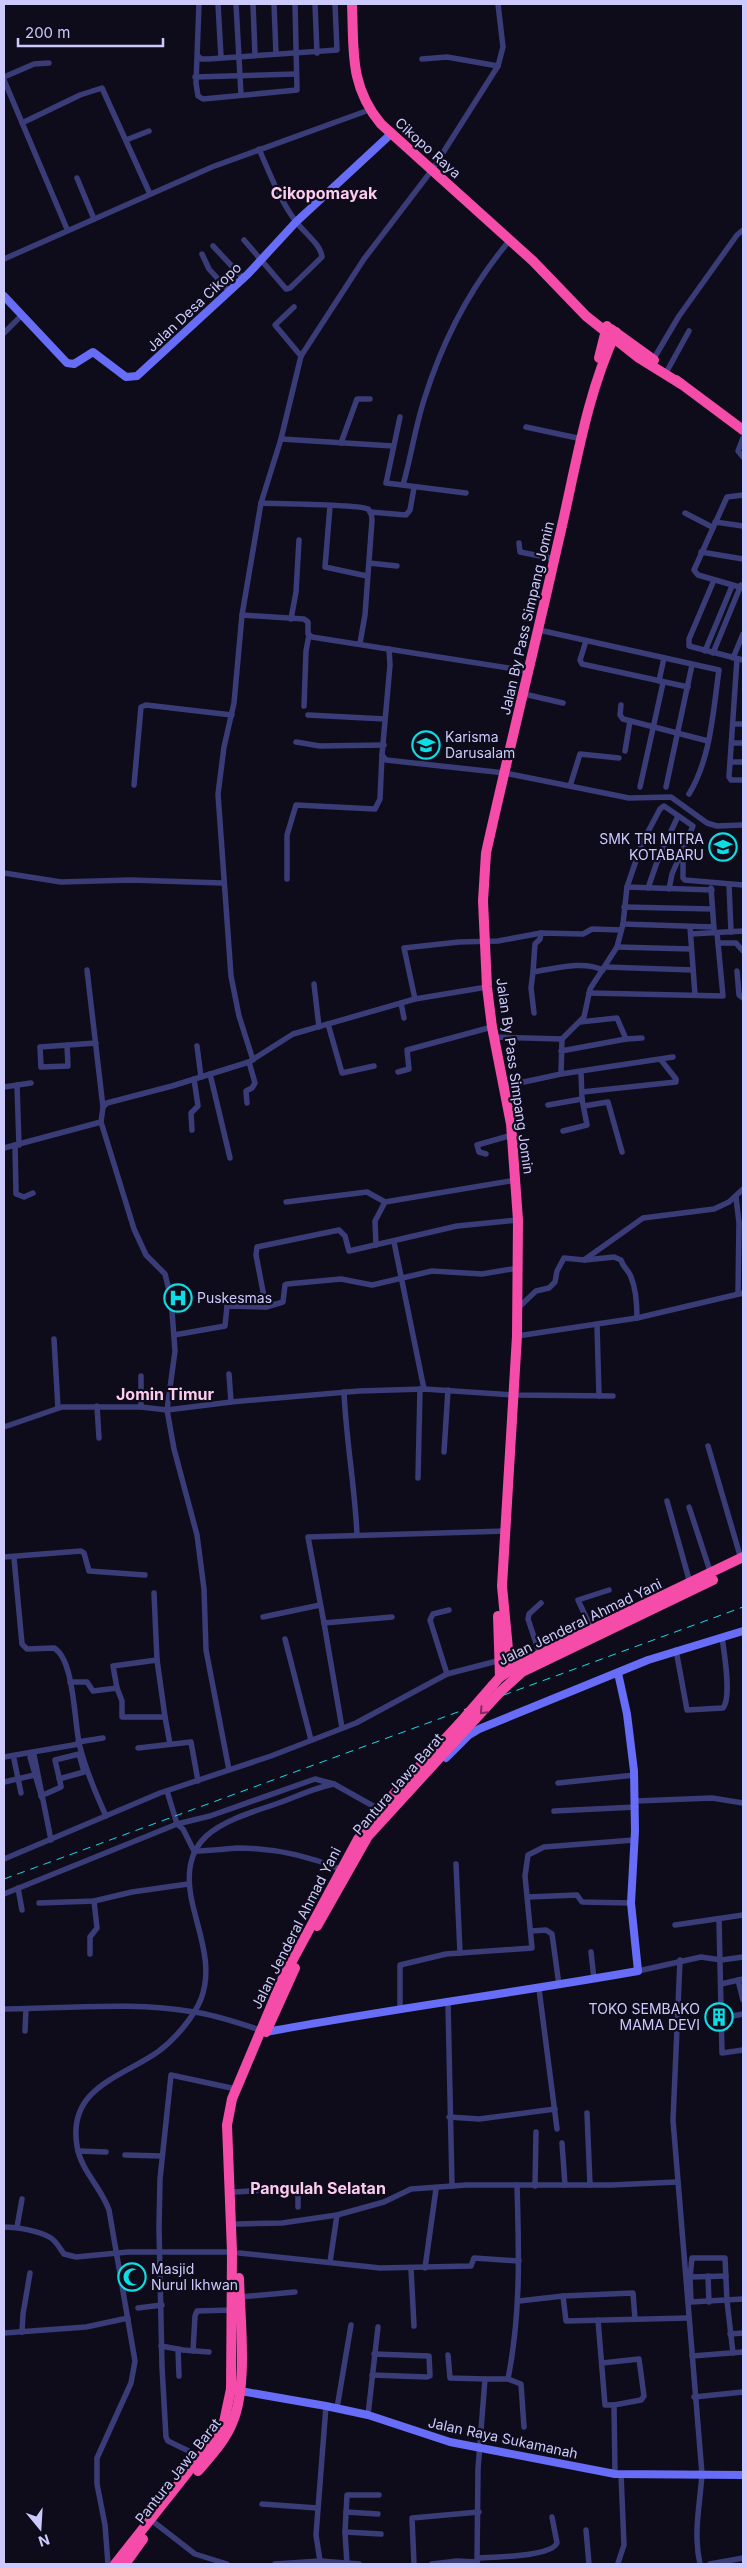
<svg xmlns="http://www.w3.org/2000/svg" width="747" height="2568" viewBox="0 0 747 2568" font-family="Inter,sans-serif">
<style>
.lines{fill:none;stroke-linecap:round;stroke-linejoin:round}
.street{stroke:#3a3c78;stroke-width:5.5}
.secondary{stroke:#676df6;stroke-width:8}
.highway{stroke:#f44ca8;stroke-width:10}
.rail{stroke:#0edde4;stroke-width:1;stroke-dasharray:8 6;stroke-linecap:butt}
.highway-bridge{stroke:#f44ca8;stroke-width:10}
.oneway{stroke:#812c62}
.labels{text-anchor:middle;stroke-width:4.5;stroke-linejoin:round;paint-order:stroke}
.street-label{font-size:14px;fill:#cccafc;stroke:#0e0c1b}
.poi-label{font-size:14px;fill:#cccafc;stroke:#0e0c1b;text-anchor:start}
.quarter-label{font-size:16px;font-weight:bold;fill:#fccbee;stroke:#0e0c1b}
</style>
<rect width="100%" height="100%" fill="#0e0c1b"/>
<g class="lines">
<g class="street">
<polyline points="199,4 196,83 198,96 203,99 297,90 295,4"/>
<polyline points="218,4 221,57"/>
<polyline points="236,4 241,95"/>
<polyline points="253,4 255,55"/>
<polyline points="274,4 276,54"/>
<polyline points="315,4 317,53"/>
<polyline points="198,56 201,59 208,59 337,50 335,4"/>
<polyline points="422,59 447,57 498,66"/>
<polyline points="4,77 34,64 49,63"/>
<polyline points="195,77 296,74"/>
<polyline points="4,80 67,229"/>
<polyline points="22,123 80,95 102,88 150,194"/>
<polyline points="126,140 149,131"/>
<polyline points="77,178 94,219"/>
<path d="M244,240L286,289L290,288L322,257C321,245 305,233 297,223C280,201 270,174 259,149"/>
<polyline points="213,246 243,278"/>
<polyline points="202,254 209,269 229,291"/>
<polyline points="4,259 212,167 369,110"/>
<polyline points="294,307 275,325 301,356"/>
<polyline points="4,333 21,316"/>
<polyline points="653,360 679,316 737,235 743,230"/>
<polyline points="667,371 689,331"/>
<polyline points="400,417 386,483 466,493"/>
<polyline points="526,427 582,439"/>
<polyline points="743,438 738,451 743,457"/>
<polyline points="281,439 393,446"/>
<polyline points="341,443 357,399 370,399"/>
<path d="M403,485C411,457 415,428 424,400C442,342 471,286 510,240"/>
<polyline points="743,495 727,497 694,570 698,575 743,588"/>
<path d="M261,503C278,504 359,504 368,509C371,512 372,516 372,520L365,615L360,643"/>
<polyline points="330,506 325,567 367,576"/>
<polyline points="370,512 406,515 410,510 414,488"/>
<polyline points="685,513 712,527"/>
<polyline points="715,522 743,526"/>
<polyline points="519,543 520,552 555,559"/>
<polyline points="701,552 743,559"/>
<polyline points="369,563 397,566"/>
<polyline points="714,580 689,639 689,646 743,660"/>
<polyline points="242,615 304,619 308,622 308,634 312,637 527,671"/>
<polyline points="291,619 296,592 299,540"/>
<path d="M539,630L719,670C713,711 711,758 689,794"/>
<polyline points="586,641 580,660 582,664 688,687"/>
<polyline points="389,649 390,665 382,755 386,760 505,773 629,798 671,797 707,823 717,826 743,825"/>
<polyline points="705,651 732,586"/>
<polyline points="713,653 741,585"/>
<polyline points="733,658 743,634"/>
<polyline points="737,659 729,777 731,780 743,780"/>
<polyline points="659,681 664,658"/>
<polyline points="524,694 563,703"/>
<polyline points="621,705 620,715 623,719 708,741"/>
<polyline points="304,706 306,651 309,635"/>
<polyline points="308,715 385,719"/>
<polyline points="734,724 743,724"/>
<polyline points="296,742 320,746 384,745"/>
<polyline points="733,743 743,743"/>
<polyline points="625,751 630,721"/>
<polyline points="731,762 743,762"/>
<polyline points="134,785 141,707 146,705 232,715"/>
<polyline points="570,786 580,754 619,758"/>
<polyline points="640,787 663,683"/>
<polyline points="666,787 692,665"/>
<polyline points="683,854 683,878 685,880 743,885"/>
<polyline points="4,873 61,882 131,880 223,883"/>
<polyline points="287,879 287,835 296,805 375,809 380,799 382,755"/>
<polyline points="729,884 731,932"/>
<polyline points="627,887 712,890"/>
<polyline points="648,888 657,862 678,816"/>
<polyline points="711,888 714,929"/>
<polyline points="624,907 712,909"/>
<polyline points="623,924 713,927"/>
<polyline points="690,927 695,995"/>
<polyline points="691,934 743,931"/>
<polyline points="718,943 736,943 743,951"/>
<polyline points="617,947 691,949"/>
<polyline points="605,967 693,970"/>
<polyline points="87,970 103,1107"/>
<polyline points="737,971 739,995 743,998"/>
<polyline points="533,972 535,944 540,939 541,933"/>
<polyline points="314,984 319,1027"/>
<polyline points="589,993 723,996 717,933"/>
<polyline points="415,999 404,948 459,942 498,941 541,933 583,934 592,929 621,930"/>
<polyline points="401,1003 404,1018"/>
<path d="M534,1013L531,988L533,972C554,969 582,960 603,970"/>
<polyline points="328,1024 342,1073 374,1066"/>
<polyline points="493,1037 562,1039"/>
<polyline points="626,1039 642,1038"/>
<polyline points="67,1045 68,1066 41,1067 40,1047 96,1043"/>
<polyline points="197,1046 201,1077"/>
<polyline points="561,1051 626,1039 617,1018 580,1022"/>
<polyline points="253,1060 239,1016 231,976 218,794 224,747 234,703 242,615 261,503 281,439 301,356 364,259 432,170 498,66 503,47 498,4"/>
<polyline points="398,1072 409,1069 407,1050 492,1027"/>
<polyline points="210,1074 230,1158"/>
<polyline points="561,1074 562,1039 584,1017 590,989 617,947 623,924 627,887 642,843 660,809 664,806 693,826 672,874 669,889"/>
<polyline points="17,1085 19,1145"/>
<polyline points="505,1086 561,1074 673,1057"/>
<polyline points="4,1087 31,1083"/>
<polyline points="582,1092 676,1082 676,1079 661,1060"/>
<polyline points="247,1103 246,1091 252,1088 255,1083 249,1062"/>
<polyline points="548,1105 582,1099"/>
<polyline points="584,1106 608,1102 622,1152"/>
<polyline points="101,1122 134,1229 146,1255 165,1274 171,1298 175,1351 167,1410 174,1449 197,1535 204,1589 206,1650 229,1770"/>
<polyline points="192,1130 191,1113 198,1106 194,1079"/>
<polyline points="563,1131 587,1125 582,1099 581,1072"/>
<polyline points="15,1145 16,1194 24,1197 33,1193"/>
<polyline points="4,1148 101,1122 103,1107 107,1103 172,1086 249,1062 293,1034 415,999 487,987"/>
<polyline points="486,1154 479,1152 477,1145 512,1135"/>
<polyline points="736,1197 739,1223 738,1294"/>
<polyline points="286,1202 367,1192 385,1202 516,1180"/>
<polyline points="394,1242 424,1389"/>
<polyline points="376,1245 375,1221 385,1202"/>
<path d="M585,1260L614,1257L621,1260C623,1268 629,1270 631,1277C636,1289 637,1306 637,1318"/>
<polyline points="221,1296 225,1297 227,1306"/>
<polyline points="266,1307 256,1255 257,1247 339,1230 345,1236 349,1251 457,1226 518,1220"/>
<polyline points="518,1308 536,1291 549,1288 555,1282 557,1271 564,1258 584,1260 643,1218 714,1209 729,1202 743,1189"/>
<polyline points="597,1325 599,1396"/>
<polyline points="174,1335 225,1326 227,1306 266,1307 283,1302 285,1285 287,1284 341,1279 372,1285 432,1271 482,1274 518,1268"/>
<polyline points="517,1336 637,1318 743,1293"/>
<polyline points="54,1339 58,1408"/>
<polyline points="229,1374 231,1402"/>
<polyline points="141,1376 141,1407"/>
<path d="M344,1392C346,1440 355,1487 357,1535"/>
<polyline points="97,1406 99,1438"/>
<polyline points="4,1427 62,1407 141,1407 167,1410 231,1402 359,1391 424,1389 513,1395 613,1396"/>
<polyline points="708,1446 741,1559"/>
<polyline points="444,1452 448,1390"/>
<polyline points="418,1478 420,1389"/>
<polyline points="667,1501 690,1583"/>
<polyline points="689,1507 711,1574"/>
<polyline points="4,1557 81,1551 84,1553 89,1571 145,1575"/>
<path d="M14,1558L22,1644L27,1649L54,1648C75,1660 74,1725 80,1747C86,1771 96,1794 106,1816"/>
<polyline points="263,1617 320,1605"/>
<polyline points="392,1617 324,1623 308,1537 506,1531"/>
<polyline points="324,1623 342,1728"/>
<polyline points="592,1630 578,1600 609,1590"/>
<polyline points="285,1639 311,1740"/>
<path d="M676,1650L687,1710L723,1708C732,1697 724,1652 722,1637"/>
<polyline points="540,1655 528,1619 529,1614 541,1603"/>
<polyline points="447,1674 430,1620 433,1614 449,1610"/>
<polyline points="70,1682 87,1682 93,1691 117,1688 122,1701 122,1717 165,1717 157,1660 154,1593"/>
<polyline points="117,1688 113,1666 157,1660"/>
<polyline points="165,1717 170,1744"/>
<polyline points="78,1742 103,1738"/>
<polyline points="138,1748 191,1742 198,1781"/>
<polyline points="4,1757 79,1744"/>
<polyline points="14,1759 21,1793"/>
<polyline points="4,1782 35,1775"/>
<polyline points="558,1783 635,1775"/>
<path d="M167,1791L177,1824L183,1829L194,1851C209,1851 223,1849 237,1848C274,1848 306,1855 340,1869"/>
<polyline points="41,1796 61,1787 61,1786 55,1760 79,1754 84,1772 59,1779"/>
<polyline points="42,1798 30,1757 34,1755 51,1840"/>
<polyline points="636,1801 712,1798 743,1803"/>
<polyline points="554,1811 636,1807"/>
<polyline points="4,1859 160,1793 271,1756 356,1723 447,1674 501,1660"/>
<polyline points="456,1864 460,1953"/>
<polyline points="18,1888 22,1910"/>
<polyline points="4,1894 177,1824 210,1816 315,1779 334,1784 382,1811"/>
<polyline points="528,1897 577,1895 582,1902 631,1903"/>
<polyline points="39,1903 94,1901 132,1892 188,1884"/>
<polyline points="719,1919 722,2053 743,2050"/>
<polyline points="675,1925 743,1915"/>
<polyline points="531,1931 546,1930 552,1934 559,1985"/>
<polyline points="591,1952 594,1979"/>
<polyline points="90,1954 90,1937 97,1928 94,1901"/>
<path d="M680,1960L673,2120L702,2474C700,2505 693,2533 700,2564"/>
<polyline points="638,1971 701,1957 721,1960 743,1957"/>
<polyline points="738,1980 743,2000"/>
<polyline points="721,1984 743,1979"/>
<polyline points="539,1989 557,2129"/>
<polyline points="448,2003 452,2186"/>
<path d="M4,2009C66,2009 132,2001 194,2012C217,2015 238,2023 260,2030"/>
<polyline points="400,2009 400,1965 446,1954 532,1948 525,1876 528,1855 544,1847 634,1840"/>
<polyline points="722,2018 743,2014"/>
<polyline points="25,2031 26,2009"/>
<polyline points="587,2113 590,2185"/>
<polyline points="449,2117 479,2119 555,2109"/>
<polyline points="562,2143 565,2185"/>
<polyline points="78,2151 106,2152"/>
<polyline points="125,2155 162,2156"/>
<polyline points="535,2186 536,2132"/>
<polyline points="235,2192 296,2188 298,2190 298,2207"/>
<polyline points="237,2224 282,2223 337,2215 384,2202 411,2189 466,2185 611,2185 677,2182"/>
<path d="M4,2227C17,2227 40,2231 51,2238C57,2242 60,2249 64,2254L76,2257L128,2252H232"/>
<polyline points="17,2227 22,2199"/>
<polyline points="239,2253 380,2268 471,2266 474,2258 519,2261"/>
<polyline points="330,2262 337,2215"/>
<polyline points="425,2268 436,2189"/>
<polyline points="411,2269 414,2326"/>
<polyline points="708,2276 709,2302"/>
<polyline points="726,2276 690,2277 691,2302 743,2299"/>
<polyline points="690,2277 692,2258 725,2258 727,2301 733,2353"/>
<polyline points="563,2296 633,2293 635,2319"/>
<polyline points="240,2297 295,2292"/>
<polyline points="519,2301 563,2296 566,2321 688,2318"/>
<polyline points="138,2308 162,2305"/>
<polyline points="598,2320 605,2405 614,2405"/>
<polyline points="22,2332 23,2314 30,2273"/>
<polyline points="4,2333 86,2327 128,2318"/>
<polyline points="730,2334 743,2333"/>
<polyline points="161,2346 183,2350 209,2352"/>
<polyline points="178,2349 179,2376"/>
<polyline points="193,2351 195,2316 197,2311 233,2310"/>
<polyline points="448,2355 450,2378 485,2379"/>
<polyline points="692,2356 743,2352"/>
<polyline points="602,2363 639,2359 644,2396 641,2400 614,2405 615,2474"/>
<polyline points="372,2375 427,2377 430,2376 429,2356 374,2354"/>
<polyline points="508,2379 521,2384 524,2427"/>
<polyline points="694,2397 743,2392"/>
<polyline points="337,2408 351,2325"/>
<polyline points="368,2415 378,2327"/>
<polyline points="201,2457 168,2441 166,2437 162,2367 159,2228 160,2179 171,2075 236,2089"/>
<polyline points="262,2504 317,2508"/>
<polyline points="346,2512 378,2514"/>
<polyline points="155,2523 195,2554 227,2564"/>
<polyline points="586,2530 589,2564"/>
<polyline points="345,2532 381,2534"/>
<path d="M478,2558C493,2557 551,2557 557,2543L552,2517"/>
<polyline points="320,2561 316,2535 326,2406"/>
<polyline points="618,2563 624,2545 621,2474"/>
<path d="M108,2564L105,2525L97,2484V2458L131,2383L135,2361L109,2210C101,2187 81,2171 77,2146C67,2087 123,2077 159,2051C174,2040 194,2017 201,1999C213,1968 200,1936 193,1906C176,1837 218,1823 273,1805C294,1798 313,1788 334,1784"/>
<polyline points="275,2564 320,2561 359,2564"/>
<polyline points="347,2564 345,2532 347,2495 379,2495"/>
<polyline points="414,2564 412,2518 479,2512"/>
<polyline points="432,2564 457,2561 477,2562"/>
<path d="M477,2564L478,2469L485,2379H508C521,2313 519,2252 517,2185"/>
<polyline points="710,2564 743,2558"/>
</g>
<g class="secondary">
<polyline points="4,296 67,363 74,364 93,352 126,377 137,376 248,274 296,222 392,133"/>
<polyline points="446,1758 469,1735 479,1729 648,1660 743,1631"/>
<path d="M266,2032C390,2009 514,1993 638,1971L631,1903L635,1831L634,1771L627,1714L618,1673"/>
<polyline points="235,2390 326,2406 368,2415 450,2442 615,2474 743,2475"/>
</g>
<g class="highway">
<path d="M352,4C354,50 349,86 381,124L533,261L586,316L639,358L681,384"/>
<polyline points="611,329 654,360"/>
<polyline points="599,358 607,326"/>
<polyline points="676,380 743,430"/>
<polyline points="498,1616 500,1677"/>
<path d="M510,1670L502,1586L517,1336L518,1220L511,1124L492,1027L487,987L483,901L486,853C509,749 535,646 558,543C575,473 585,398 616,332"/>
<polyline points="492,1686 500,1677 522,1663 743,1557"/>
<polyline points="500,1692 522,1672 713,1580"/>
<polyline points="317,1926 368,1836 466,1729"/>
<polyline points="266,2032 295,1968"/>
<path d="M198,2471C211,2456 226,2440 233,2421C248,2385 240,2318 239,2278"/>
<polyline points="115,2564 211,2443 224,2422 231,2389 232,2252 227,2125 232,2099 283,1978 358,1839 393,1795 459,1724"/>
<polyline points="125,2564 143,2539"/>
</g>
<polyline class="rail" points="4,1879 743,1607"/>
<g class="highway-bridge">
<polyline points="459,1724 492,1686"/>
<polyline points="466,1729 500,1692"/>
</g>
</g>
<defs><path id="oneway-chevron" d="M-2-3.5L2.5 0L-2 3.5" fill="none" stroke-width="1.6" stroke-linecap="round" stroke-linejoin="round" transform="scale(1.25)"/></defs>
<use class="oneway" href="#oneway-chevron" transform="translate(483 1711) rotate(133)"/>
<defs>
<g id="school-ring" transform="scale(1.4375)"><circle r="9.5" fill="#0e0c1b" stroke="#0edde4" stroke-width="1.5"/><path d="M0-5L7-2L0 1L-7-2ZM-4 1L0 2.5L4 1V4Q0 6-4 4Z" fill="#0edde4"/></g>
<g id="hospital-ring" transform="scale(1.4375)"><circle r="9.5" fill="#0e0c1b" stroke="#0edde4" stroke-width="1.5"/><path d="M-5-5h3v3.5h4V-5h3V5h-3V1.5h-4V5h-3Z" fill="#0edde4"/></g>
<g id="building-ring" transform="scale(1.4375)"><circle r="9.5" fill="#0e0c1b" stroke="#0edde4" stroke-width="1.5"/><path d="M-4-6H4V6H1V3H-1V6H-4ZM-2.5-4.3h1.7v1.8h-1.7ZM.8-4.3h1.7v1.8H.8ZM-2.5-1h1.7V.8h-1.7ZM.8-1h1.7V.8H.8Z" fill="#0edde4"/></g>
<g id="mosque-ring" transform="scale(1.4375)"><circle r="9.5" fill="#0e0c1b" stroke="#0edde4" stroke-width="1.5"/><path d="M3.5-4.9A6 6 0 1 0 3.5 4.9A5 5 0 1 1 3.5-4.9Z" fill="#0edde4"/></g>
</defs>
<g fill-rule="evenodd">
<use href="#school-ring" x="426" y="745"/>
<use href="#school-ring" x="723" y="847"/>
<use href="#hospital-ring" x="178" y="1298"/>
<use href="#building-ring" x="719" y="2017"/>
<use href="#mosque-ring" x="132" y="2277"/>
</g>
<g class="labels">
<g class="street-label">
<text transform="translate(428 148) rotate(42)" y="5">Cikopo Raya</text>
<text transform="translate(194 307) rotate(-43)" y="5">Jalan Desa Cikopo</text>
<text transform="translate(527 618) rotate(-77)" y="5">Jalan By Pass Simpang Jomin</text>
<text transform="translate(515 1076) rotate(82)" y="5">Jalan By Pass Simpang Jomin</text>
<text transform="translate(580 1622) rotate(-26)" y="5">Jalan Jenderal Ahmad Yani</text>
<text transform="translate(398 1784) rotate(-49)" y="5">Pantura Jawa Barat</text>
<text transform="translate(296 1928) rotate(-63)" y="5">Jalan Jenderal Ahmad Yani</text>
<text transform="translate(503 2438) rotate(12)" y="5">Jalan Raya Sukamanah</text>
<text transform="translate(178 2471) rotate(-52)" y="5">Pantura Jawa Barat</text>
</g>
<g class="poi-label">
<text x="445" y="742">Karisma<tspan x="445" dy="16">Darusalam</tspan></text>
<text x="704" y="844" text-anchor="end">SMK TRI MITRA<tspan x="704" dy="16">KOTABARU</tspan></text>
<text x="197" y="1303">Puskesmas</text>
<text x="700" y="2014" text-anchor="end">TOKO SEMBAKO<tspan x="700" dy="16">MAMA DEVI</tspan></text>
<text x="151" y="2274">Masjid<tspan x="151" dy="16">Nurul Ikhwan</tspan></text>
</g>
<g class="quarter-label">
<text x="324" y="199">Cikopomayak</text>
<text x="165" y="1400">Jomin Timur</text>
<text x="318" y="2194">Pangulah Selatan</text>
</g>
</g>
<rect width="747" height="2568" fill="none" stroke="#cccafc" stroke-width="10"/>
<g transform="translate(40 2528) rotate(162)" stroke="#0e0c1b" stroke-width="4" paint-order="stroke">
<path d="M0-4L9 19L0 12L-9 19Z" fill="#cccafc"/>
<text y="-8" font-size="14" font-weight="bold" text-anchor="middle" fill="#cccafc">N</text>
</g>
<path d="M18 38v8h145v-8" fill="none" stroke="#cccafc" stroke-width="2.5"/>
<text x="25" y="38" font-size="15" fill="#cccafc" stroke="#0e0c1b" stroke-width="4" paint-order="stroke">200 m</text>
</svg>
